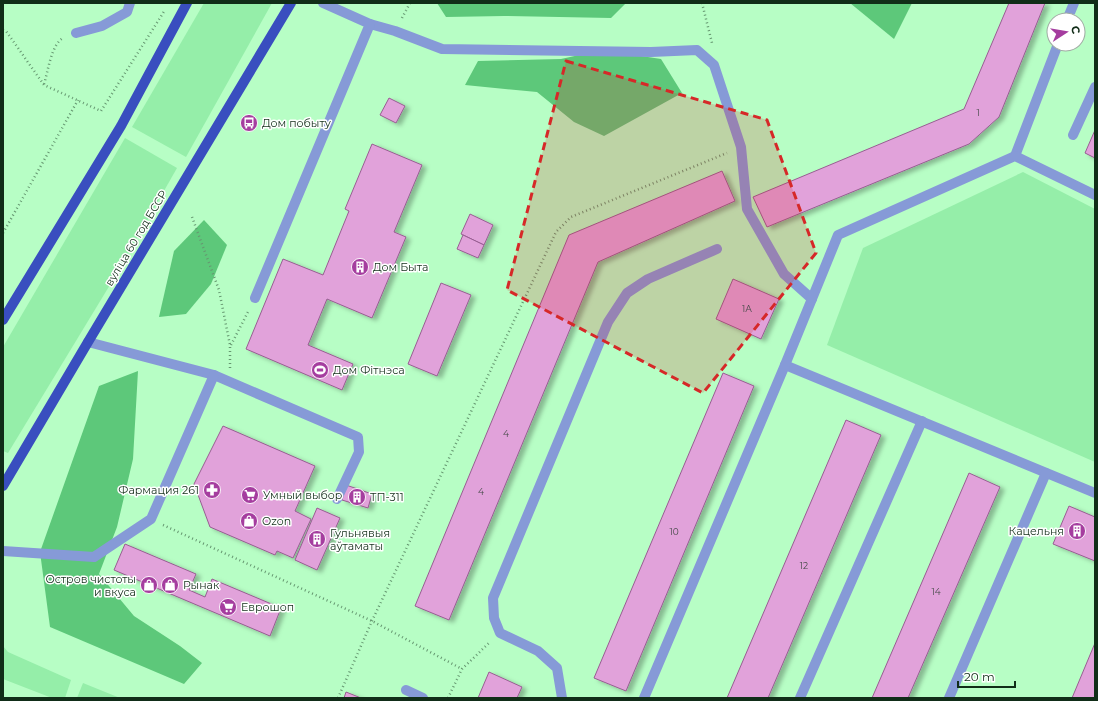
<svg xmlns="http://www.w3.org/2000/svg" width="1098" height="701" viewBox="0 0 1098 701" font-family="Montserrat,sans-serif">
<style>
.green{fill:#95eea9}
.forest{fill:#5dc87a}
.building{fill:#e1a2da;stroke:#985d92;filter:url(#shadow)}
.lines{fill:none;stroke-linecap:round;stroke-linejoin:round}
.path{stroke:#669871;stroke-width:2.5;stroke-dasharray:1 3;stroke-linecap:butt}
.minor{stroke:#869ad7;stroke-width:10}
.major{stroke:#394ebf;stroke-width:10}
.marked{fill:#d62828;fill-opacity:0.2;stroke:#d62828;stroke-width:3;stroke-dasharray:8 5;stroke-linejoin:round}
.labels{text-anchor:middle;stroke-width:3;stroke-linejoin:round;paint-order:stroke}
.number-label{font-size:9px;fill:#454a48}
.poi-label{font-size:11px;fill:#112d18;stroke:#fff;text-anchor:start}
.street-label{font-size:11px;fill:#112d18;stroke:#fff}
</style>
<defs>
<filter id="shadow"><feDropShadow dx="4.5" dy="2.5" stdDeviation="2" flood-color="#0004"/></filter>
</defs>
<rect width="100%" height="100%" fill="#b7fec5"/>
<g class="green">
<polygon points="204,3 272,3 186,157 132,127"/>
<polygon points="125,138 177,168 119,270 8,453 3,451 3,347"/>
<polygon points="1023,172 1095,209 1095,462 827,345 863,248"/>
<polygon points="3,646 8,652 71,680 65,698 52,698 3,679"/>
<polygon points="83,683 120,698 77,698"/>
</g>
<g class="forest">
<polygon points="437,3 626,3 611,18 504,16 446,17"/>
<polygon points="850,3 912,3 894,39"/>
<polygon points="602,50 661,59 682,93 604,136 574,122 537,92 465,85 478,61 561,59"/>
<polygon points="204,220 227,245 211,284 186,314 159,317 174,251"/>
<polygon points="138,371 133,459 117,527 99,574 134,616 180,646 202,663 184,684 50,627 40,552 99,386"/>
</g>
<g class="building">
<polygon points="1009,3 1045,3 999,117 969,144 767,227 753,197 964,109"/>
<polygon points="389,98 405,106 396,123 380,115"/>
<polygon points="1095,130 1095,158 1085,153"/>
<polygon points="372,144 422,165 394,232 406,237 372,318 327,299 308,345 353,364 342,390 246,349 283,259 323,275 349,211 345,209"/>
<polygon points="722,171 735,201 598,262 449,620 415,606 569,235"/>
<polygon points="470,214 493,225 484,245 461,234"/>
<polygon points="463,235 484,245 478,258 457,249"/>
<polygon points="733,279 779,299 761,339 716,319"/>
<polygon points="441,283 471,295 437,376 408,364"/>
<polygon points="723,373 754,386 626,691 594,678"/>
<polygon points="846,420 881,435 768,698 727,698"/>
<polygon points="223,426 315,466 295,511 311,519 293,558 277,551 275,555 210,527 194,484"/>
<polygon points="969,473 1000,487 908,698 872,698"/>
<polygon points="346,485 372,494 368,508 342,500"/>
<polygon points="1069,506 1095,517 1095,561 1053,544"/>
<polygon points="317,508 340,518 317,570 295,560"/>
<polygon points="125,544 196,574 189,590 205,597 212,579 281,608 270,636 114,570"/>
<polygon points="1095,643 1095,698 1072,698"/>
<polygon points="489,672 522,687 517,698 478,698"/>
<polygon points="346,692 361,698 344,698"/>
</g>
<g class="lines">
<g class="path">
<polyline points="702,3 712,43"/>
<polyline points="402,18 410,3"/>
<polyline points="3,30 6,31 44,85 101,111 165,10"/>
<path d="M44,84C48,72 51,45 63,38"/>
<polyline points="192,217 219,290 230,345 230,368"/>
<polyline points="3,233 78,100"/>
<polyline points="231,345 249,310"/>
<polyline points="163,525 372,621 462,669"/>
<polyline points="338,698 372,621 556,232 571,217 727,153"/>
<polyline points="448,698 462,669 489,643"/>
</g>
<g class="minor">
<polyline points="1067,20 1074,3"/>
<polyline points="370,24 395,31 442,49 651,52 697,50 714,65 741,147 747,209 784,274 812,299"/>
<polyline points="76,33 102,26 127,12 130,3"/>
<polyline points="1073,135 1095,87"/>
<polyline points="1015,156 1058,44"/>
<polyline points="255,298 370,24 323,3"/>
<polyline points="88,342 214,375 358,437 359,452 337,499"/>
<polyline points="785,365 1095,493"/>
<polyline points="3,551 94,557 151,519 214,375"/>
<polyline points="406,690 423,698"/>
<polyline points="562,698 557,668 538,651 500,633 494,618 493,598 608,322 627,293 648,279 717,249"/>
<polyline points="644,698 785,365 838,235 1015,156 1095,195"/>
<polyline points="800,698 922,421"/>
<polyline points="949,698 1046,473"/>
</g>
<g class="major">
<polyline points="3,320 121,126 187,3"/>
<polyline points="3,486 88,342 291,3"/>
</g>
</g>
<path class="marked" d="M566,61L767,120L816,253L703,393L507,290Z"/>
<defs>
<g id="bus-disc" transform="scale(0.9)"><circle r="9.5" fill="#a53d9f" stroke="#fff"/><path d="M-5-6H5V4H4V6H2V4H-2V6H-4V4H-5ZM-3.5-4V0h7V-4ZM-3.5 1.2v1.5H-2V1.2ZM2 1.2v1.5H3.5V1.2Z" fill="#fff"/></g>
<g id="building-disc" transform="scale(0.9)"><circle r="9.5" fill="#a53d9f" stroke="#fff"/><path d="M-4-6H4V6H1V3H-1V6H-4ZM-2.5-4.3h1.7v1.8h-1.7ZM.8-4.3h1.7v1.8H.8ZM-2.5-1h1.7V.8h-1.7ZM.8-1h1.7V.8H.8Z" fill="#fff"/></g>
<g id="stadium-disc" transform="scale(0.9)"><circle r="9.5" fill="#a53d9f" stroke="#fff"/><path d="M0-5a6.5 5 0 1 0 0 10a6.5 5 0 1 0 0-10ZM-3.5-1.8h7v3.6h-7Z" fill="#fff"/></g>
<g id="pharmacy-disc" transform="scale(0.9)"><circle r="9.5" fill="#a53d9f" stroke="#fff"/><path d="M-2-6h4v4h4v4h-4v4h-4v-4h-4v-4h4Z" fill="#fff"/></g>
<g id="supermarket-disc" transform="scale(0.9)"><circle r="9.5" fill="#a53d9f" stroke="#fff"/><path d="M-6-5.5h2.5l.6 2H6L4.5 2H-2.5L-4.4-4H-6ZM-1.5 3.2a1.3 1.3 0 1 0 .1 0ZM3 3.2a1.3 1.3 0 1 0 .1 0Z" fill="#fff"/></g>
<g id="shop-disc" transform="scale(0.9)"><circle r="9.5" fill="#a53d9f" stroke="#fff"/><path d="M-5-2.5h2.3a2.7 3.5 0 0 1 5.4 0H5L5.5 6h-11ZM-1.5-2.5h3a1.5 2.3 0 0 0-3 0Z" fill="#fff"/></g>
</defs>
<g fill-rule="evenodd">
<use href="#bus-disc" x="249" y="123"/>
<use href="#building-disc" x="360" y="267"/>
<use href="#stadium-disc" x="320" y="370"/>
<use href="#pharmacy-disc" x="212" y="490"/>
<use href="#supermarket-disc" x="250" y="495"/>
<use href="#building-disc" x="357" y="497"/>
<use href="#shop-disc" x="249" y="521"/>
<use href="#building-disc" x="1077" y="531"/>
<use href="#building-disc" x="317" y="539"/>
<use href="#shop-disc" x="149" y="585"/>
<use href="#shop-disc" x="170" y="585"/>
<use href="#supermarket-disc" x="228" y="607"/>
</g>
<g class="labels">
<g class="number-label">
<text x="978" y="116">1</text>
<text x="747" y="312">1А</text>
<text x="506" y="437">4</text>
<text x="481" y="495">4</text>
<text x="674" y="535">10</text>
<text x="804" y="569">12</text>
<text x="936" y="595">14</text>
</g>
<g class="poi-label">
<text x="262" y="127">Дом побыту</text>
<text x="373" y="271">Дом Быта</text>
<text x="333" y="374">Дом Фітнэса</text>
<text x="199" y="494" text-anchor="end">Фармация 261</text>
<text x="263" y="499">Умный выбор</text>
<text x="370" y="501">ТП-311</text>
<text x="262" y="525">Ozon</text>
<text x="1064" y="535" text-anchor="end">Кацельня</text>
<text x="330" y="537">Гульнявыя<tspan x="330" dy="13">аўтаматы</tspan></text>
<text x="136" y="583" text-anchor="end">Остров чистоты<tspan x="136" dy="13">и вкуса</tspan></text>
<text x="183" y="589">Рынак</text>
<text x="241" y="611">Еврошоп</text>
</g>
<g class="street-label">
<text transform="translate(136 238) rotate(-59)" y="4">вуліца 60 год БССР</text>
</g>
</g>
<rect width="1098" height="701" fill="none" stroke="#112d18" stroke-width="8"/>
<g transform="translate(1066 32) rotate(78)"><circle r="19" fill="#ffffff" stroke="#a0aba3"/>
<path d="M0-3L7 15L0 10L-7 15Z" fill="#a53d9f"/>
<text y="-6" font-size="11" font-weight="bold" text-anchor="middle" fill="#112d18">С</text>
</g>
<path d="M958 681v6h57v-6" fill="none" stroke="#112d18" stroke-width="2"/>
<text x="964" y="681" font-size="12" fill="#112d18" stroke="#ffffff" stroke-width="3" paint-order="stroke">20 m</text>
</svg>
